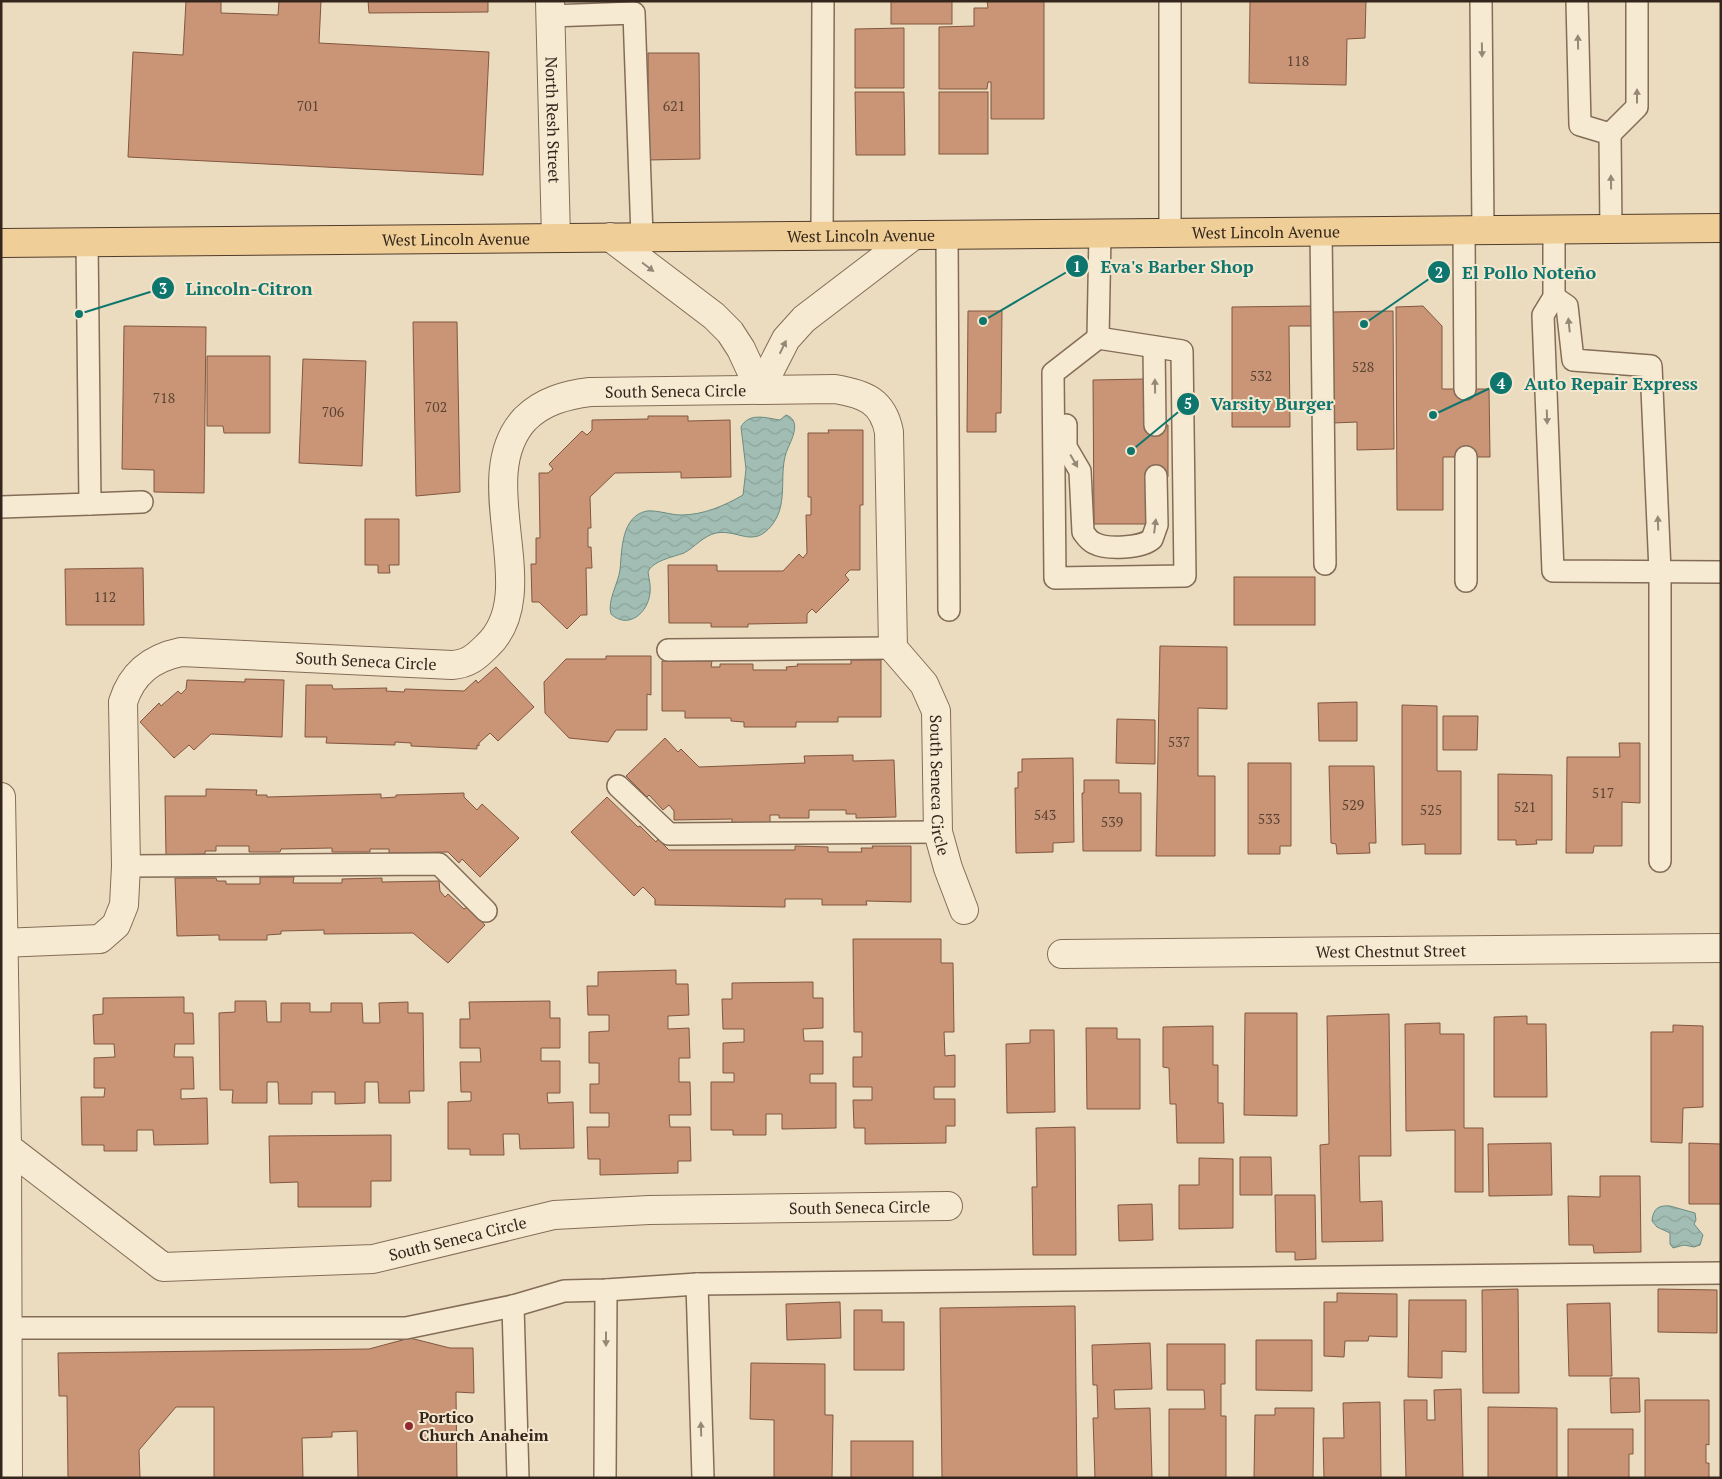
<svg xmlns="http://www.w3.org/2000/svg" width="1722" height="1479" viewBox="0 0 1722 1479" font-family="'PT Serif',serif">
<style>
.water{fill:url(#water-waves);stroke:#6a8b81}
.building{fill:#c99576;stroke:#82563f}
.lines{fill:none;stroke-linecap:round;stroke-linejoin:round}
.service-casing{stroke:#846d58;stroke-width:24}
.minor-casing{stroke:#846d58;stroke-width:30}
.tertiary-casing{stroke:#846d58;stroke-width:30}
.primary-casing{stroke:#513c2d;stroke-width:30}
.service{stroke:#f7ead2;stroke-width:21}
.minor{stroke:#f7ead2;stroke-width:28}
.tertiary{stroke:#f7ead2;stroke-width:28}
.primary{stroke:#efcf97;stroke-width:28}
.oneway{fill:#968877}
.poi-dot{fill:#902a30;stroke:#f4e7ce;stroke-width:2}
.labels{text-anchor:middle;stroke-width:4;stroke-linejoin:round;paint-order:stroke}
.number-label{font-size:14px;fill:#594232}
.street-label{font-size:16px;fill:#34261c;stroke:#f4e7ce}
.poi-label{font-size:16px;font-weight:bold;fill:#34261c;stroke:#f4e7ce;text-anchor:start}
.leader{fill:none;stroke:#0f766e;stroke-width:2}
.callout-dot{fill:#0f766e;stroke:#f4e7ce;stroke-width:2}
.mark-label{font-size:15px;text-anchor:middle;font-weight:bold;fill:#fff}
.callout-label{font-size:18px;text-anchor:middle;font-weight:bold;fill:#0f766e;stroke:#f4e7ce;stroke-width:4;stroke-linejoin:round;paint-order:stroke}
</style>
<defs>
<pattern id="water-waves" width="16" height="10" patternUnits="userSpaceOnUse" patternTransform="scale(1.25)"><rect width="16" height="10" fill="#a2beb4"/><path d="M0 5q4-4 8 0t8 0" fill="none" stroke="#8ca39a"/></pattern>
</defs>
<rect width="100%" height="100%" fill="#ecdcbf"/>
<g class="water">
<path d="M786,415C801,420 793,437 788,448C777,472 790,502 772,525C753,549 739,529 716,533C703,536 695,547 684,553C673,557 652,561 648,572C649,579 651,586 650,593C648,613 628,630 611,614C607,601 618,584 620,570C622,550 621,516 647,511C658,510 670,515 681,515C703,515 724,506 743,495L746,469L741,427C749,412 766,418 780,420Z"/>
<path d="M1670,1206L1695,1213L1696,1220L1694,1224L1703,1235L1700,1245L1694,1247L1684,1245L1673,1248L1670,1244V1233L1657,1227L1652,1221C1653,1209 1658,1205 1670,1206Z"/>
</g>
<g class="building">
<polygon points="186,1 221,1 221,13 278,15 279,1 321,1 319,43 489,52 483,175 128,157 133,52 183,55"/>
<polygon points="368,1 488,1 488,12 369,13"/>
<rect x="891" y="1" width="61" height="23"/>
<polygon points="987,1 1044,1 1044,119 991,119 991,82 988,82 987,89 939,89 939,27 974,26 974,8 988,8"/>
<polygon points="1250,1 1366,1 1365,38 1347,39 1346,85 1249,83"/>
<polygon points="904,28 904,88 855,88 855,29"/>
<polygon points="648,53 699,53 700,159 648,160"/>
<polygon points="855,92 904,92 905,155 856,155"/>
<rect x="939" y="92" width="49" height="62"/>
<polygon points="1312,306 1312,326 1289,326 1290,427 1232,427 1232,307"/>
<polygon points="1423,306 1442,326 1442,389 1489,389 1490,457 1443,457 1443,510 1397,510 1396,307"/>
<polygon points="968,311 1002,311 1001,413 996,413 996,432 967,432"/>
<polygon points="1393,311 1394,449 1357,450 1357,422 1333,423 1332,312"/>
<polygon points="413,322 457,322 460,492 416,496"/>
<polygon points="124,326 206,327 204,493 154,492 154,470 122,469"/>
<polygon points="207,356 270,356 270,433 224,433 223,426 207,426"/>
<polygon points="303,359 366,361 362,466 299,463"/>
<polygon points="1146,379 1155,425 1168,425 1168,477 1156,476 1147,524 1094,524 1093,380"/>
<polygon points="648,416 688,416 688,421 730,420 731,477 681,478 681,472 615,473 590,497 591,528 588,528 588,547 591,547 592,568 586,568 587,615 581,615 567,629 539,602 532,602 531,564 536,564 536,538 540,538 539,473 548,473 553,469 549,464 582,431 587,435 592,430 592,420 648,419"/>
<polygon points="828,430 863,430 863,505 860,505 860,570 850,570 845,575 849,580 816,613 812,609 807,614 807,623 748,624 748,627 711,627 711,623 669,623 668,565 717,565 717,571 783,571 799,554 803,558 807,553 806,515 811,515 811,497 808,497 808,433 829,433"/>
<polygon points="365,519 399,519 399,565 389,565 390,573 378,573 378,565 365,565"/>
<polygon points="143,568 144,625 66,625 65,569"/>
<rect x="1234" y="577" width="81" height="48"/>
<polygon points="1160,646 1227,647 1227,709 1198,708 1198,776 1215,776 1215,856 1156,856"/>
<polygon points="606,656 651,656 651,695 647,694 647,730 616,730 608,742 569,738 545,713 544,682 566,659 606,659"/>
<polygon points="851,660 881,660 881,717 838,717 838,722 796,722 796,727 744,727 744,722 731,721 731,718 685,718 685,711 662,711 662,661 712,661 711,667 720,667 720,664 753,664 753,670 787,670 786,667 798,666 797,664 851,664"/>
<polygon points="496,667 534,707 498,741 490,733 479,743 479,746 477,745 477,749 411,746 411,743 395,742 395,745 326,743 327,737 305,737 306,685 332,685 333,689 387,688 386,691 404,692 405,689 464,691 476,680 478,683"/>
<polygon points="245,679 284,680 282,737 211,734 194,750 189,745 174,758 140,722 159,703 161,706 178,691 181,694 186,689 187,680 245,682"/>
<polygon points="1357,702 1357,741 1319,741 1318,703"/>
<polygon points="1402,705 1437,706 1437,771 1461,771 1461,854 1425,854 1425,844 1402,845"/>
<polygon points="1443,716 1478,716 1477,750 1443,750"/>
<polygon points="1117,719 1155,720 1155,764 1116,763"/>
<polygon points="665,738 678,752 681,749 699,767 805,763 804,756 853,755 853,761 894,760 896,817 856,818 856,814 846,814 846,810 809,810 809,818 779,818 779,815 770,815 770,823 732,823 732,819 674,820 674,811 669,805 663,810 649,795 647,797 626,776"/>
<polygon points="1619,743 1640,743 1640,803 1622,802 1622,846 1594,846 1593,853 1566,853 1567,757 1620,757"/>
<polygon points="1073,758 1074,842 1053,843 1053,852 1016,853 1015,788 1018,788 1018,772 1022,772 1022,759"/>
<polygon points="1248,763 1291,763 1291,846 1280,846 1280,854 1248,854"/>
<polygon points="1329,766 1374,766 1376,843 1369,843 1370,853 1337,854 1336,844 1331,843"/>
<polygon points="1498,774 1552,775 1552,840 1536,840 1537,844 1516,845 1516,840 1498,840"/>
<polygon points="1084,780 1119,780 1119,793 1141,793 1141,851 1083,851 1082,793 1084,793"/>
<polygon points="206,789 257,790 256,795 267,795 267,797 381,794 381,798 396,797 396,795 464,793 464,797 477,810 482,804 519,838 480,877 462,859 459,863 448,852 389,853 389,849 370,849 370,852 332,852 332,848 281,849 280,852 249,852 249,846 216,846 216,851 205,851 205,854 166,855 165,796 206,796"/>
<polygon points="607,797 638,827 640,826 656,842 658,839 669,850 795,850 795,846 828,847 828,852 862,852 861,848 873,848 872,846 911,846 911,902 866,901 867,905 822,905 822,899 785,899 785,907 655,905 655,899 643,887 634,896 571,832"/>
<polygon points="260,877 294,877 293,883 342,883 342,879 382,878 382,882 439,881 440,891 445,897 448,894 464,909 467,907 485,925 448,963 413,933 324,934 324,930 281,931 281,934 267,935 267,940 219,940 219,935 177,936 175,878 216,878 217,881 226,881 226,884 260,884"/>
<polygon points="853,939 941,939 941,963 953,963 954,1032 944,1032 945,1056 955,1055 955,1087 934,1087 934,1099 955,1099 955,1126 946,1126 946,1143 865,1144 865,1128 854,1128 853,1100 872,1100 872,1087 853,1087 853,1057 862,1057 862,1032 854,1032"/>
<polygon points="676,970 676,984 688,984 689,1015 668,1016 668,1029 689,1028 690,1058 679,1058 679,1082 690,1082 691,1115 669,1115 670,1127 690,1127 691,1161 678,1161 678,1173 600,1175 600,1159 588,1159 587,1127 609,1127 609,1113 590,1113 590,1084 599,1084 599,1063 589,1063 589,1032 609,1031 609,1015 588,1015 587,986 598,986 598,972"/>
<polygon points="813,982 813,998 823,998 823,1028 803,1029 804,1041 823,1041 823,1074 810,1074 810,1083 836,1083 836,1128 782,1129 782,1114 766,1114 766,1135 733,1135 733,1130 711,1130 711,1082 734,1082 734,1073 723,1073 723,1043 744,1042 744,1029 723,1029 722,999 732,999 732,983"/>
<polygon points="184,997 184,1013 193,1013 194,1044 175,1044 174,1057 193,1057 194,1089 181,1089 181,1099 207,1098 208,1144 154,1145 153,1130 137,1130 137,1151 104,1151 104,1145 82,1145 81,1097 104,1097 105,1088 94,1088 94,1058 115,1057 114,1044 94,1044 93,1015 103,1014 103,998"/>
<polygon points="235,1001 266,1001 267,1022 281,1022 281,1003 310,1003 310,1012 331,1012 331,1003 362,1003 363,1023 380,1023 379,1003 408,1002 408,1013 423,1013 424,1091 409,1091 410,1103 379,1103 378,1082 365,1082 365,1103 335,1104 335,1092 312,1092 312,1104 279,1104 278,1082 267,1082 267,1103 232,1103 233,1090 220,1090 219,1013 235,1012"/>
<polygon points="550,1001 550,1018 560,1018 560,1048 541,1048 541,1061 560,1061 560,1093 547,1093 548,1103 573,1102 574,1148 520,1149 519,1134 503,1134 504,1155 470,1155 470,1149 448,1149 448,1102 471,1101 471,1092 461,1092 460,1062 481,1062 480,1048 460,1048 460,1019 470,1019 469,1002"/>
<polygon points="1245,1013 1297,1013 1297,1116 1244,1115"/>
<polygon points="1389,1014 1391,1156 1359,1156 1360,1202 1382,1201 1383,1241 1322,1242 1320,1145 1329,1144 1327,1016"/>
<polygon points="1527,1016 1527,1024 1546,1024 1547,1097 1494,1097 1494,1017"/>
<polygon points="1440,1023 1440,1034 1464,1034 1464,1128 1483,1128 1483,1192 1455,1192 1455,1130 1406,1131 1405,1024"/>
<polygon points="1673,1025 1703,1026 1703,1107 1683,1108 1682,1143 1651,1142 1651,1032 1673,1032"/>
<polygon points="1213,1026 1213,1065 1218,1065 1218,1103 1223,1103 1224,1143 1177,1143 1176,1104 1170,1104 1169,1068 1163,1067 1163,1027"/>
<polygon points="1086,1028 1117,1028 1117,1039 1140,1039 1140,1109 1087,1109"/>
<polygon points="1030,1030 1054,1030 1055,1112 1007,1113 1006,1044 1030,1043"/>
<polygon points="1075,1127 1076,1255 1033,1255 1032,1187 1037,1187 1036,1128"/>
<polygon points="391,1135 391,1181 371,1181 371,1207 298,1207 298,1182 270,1183 269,1136"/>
<polygon points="1551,1143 1552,1195 1489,1196 1488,1144"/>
<polygon points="1689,1143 1721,1144 1721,1204 1689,1204"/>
<polygon points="1240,1157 1271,1157 1272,1195 1240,1195"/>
<polygon points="1199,1158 1233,1159 1233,1228 1179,1229 1179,1185 1199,1185"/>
<polygon points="1600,1176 1640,1176 1641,1252 1594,1253 1593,1245 1569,1245 1568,1196 1600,1197"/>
<polygon points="1275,1195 1315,1195 1316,1259 1295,1260 1295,1252 1276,1252"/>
<polygon points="1152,1204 1153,1240 1119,1241 1118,1205"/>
<polygon points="1518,1289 1519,1393 1483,1393 1482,1290"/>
<polygon points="1658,1289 1717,1290 1717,1333 1658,1332"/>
<polygon points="1337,1293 1397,1294 1397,1337 1369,1336 1368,1341 1345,1341 1344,1357 1324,1356 1324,1302 1337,1302"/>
<polygon points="1409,1300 1466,1300 1466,1352 1442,1351 1442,1378 1408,1377"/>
<polygon points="840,1302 841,1338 787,1340 786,1304"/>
<polygon points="1610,1303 1612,1376 1569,1376 1567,1304"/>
<polygon points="1075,1306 1077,1478 942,1478 940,1308"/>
<polygon points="854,1310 882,1310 882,1322 904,1322 904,1370 854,1370"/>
<polygon points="410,1338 450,1348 473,1348 474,1393 456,1392 457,1478 358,1478 357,1431 332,1432 332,1437 302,1438 303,1478 214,1478 214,1407 176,1407 139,1450 140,1478 68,1478 67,1396 59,1396 58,1353 369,1349"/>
<polygon points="1256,1340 1312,1340 1312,1391 1256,1390"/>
<polygon points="1150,1343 1152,1389 1114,1390 1115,1409 1150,1408 1152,1478 1095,1478 1093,1418 1098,1418 1097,1385 1093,1385 1092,1345"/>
<polygon points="1167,1344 1225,1344 1225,1384 1221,1384 1221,1416 1226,1416 1226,1478 1169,1478 1169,1409 1205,1409 1204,1390 1167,1390"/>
<polygon points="751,1363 825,1364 825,1415 833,1415 832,1478 774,1478 774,1420 750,1419"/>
<polygon points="1610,1378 1639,1378 1640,1412 1611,1413"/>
<polygon points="1461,1389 1463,1478 1406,1478 1404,1400 1427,1400 1427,1420 1435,1420 1434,1390"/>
<polygon points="1645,1400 1709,1400 1709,1445 1706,1444 1706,1463 1709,1463 1709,1478 1645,1478"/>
<polygon points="1380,1402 1381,1478 1324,1478 1323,1438 1344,1438 1343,1403"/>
<polygon points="1488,1407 1557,1408 1557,1478 1488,1478"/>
<polygon points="1275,1408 1314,1408 1313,1478 1254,1478 1255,1415 1275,1415"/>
<polygon points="1568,1429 1633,1429 1633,1454 1629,1454 1629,1478 1568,1478"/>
<rect x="851" y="1441" width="62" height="37"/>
</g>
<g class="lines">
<g class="service-casing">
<g id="service">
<polyline points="1170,1 1170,234"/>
<polyline points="1481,1 1483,232"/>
<polyline points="1577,1 1580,125 1610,134 1611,231"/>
<polyline points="550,16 634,13 642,236"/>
<polyline points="1610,134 1637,107 1637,1"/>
<polyline points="1321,231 1325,564"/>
<polyline points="1554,231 1554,297 1543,315 1553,571 1721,572"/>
<polyline points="1464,232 1465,389"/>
<polyline points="947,234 949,610"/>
<polyline points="822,236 823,1"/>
<polyline points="1554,297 1567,306 1573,360 1651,366 1660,571 1660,861"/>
<polygon points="1098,338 1182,351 1185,576 1055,578 1053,373"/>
<polyline points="1098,338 1100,234"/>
<polyline points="1154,347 1155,425"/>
<path d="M1066,425V447L1080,471L1083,532C1086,536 1089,541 1094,543C1107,550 1142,548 1152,539L1157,525L1156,476"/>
<polyline points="1466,457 1466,581"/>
<polyline points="90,504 142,502"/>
<polyline points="1,507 90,504 87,242"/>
<polyline points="668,650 893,648"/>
<polyline points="618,786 669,834 938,832"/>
<polyline points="126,866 439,864 486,911"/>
<polyline points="697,1284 703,1478"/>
<polyline points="513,1306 518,1478"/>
<polyline points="1,1328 406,1328 513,1306 564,1291 606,1290 697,1284 1721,1273"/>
<polyline points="605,1478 606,1290"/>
</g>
</g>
<g class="minor-casing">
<g id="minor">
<path id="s1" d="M550,1L556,238"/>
<polyline points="610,237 714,316 730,332 741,349 760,390"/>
<polyline points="760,390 786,339 804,319 914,235"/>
<path id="s2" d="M1,943L100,939L116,925L124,905L126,866L123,702C132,673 152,658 181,652L452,665C468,664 476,657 487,646C545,592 469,479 525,419C543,401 566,395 590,392L835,389C865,394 883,401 889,432L893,648L924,684L936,711L938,832L948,868L964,910"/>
<path id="s3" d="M1062,954L1721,948"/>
<path id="s4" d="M7,1147L163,1267L373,1259L554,1215L649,1210L948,1206"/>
</g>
</g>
<g class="tertiary-casing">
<polyline id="tertiary" points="1,797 7,1147 8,1478"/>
</g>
<g class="primary-casing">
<g id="primary">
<path id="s5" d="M1,243L1721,228"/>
</g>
</g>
<use href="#service" class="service"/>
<use href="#minor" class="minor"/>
<use href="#tertiary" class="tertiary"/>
<use href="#primary" class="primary"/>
</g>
<defs><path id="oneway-solid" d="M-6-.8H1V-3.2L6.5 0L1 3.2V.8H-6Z" transform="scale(1.25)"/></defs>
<g class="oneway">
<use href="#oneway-solid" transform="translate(1578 42) rotate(-91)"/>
<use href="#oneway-solid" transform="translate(1482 50) rotate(89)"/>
<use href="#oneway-solid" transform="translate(1637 96) rotate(-90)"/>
<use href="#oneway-solid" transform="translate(1611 182) rotate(-91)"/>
<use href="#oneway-solid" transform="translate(648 267) rotate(37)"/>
<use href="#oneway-solid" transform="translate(1569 325) rotate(-96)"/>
<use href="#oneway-solid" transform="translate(783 347) rotate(-64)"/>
<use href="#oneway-solid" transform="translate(1155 386) rotate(-91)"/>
<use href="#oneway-solid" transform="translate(1547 417) rotate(88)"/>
<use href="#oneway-solid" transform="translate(1074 461) rotate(60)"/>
<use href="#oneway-solid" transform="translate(1658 523) rotate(-92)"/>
<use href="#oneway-solid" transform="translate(1155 526) rotate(-83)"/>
<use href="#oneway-solid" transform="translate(606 1339) rotate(90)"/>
<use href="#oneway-solid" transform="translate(701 1429) rotate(-92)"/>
</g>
<circle class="poi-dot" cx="409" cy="1426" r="5"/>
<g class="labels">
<g class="number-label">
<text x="1298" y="66">118</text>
<text x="308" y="111">701</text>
<text x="674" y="111">621</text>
<text x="1363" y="372">528</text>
<text x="1261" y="381">532</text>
<text x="164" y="403">718</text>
<text x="436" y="412">702</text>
<text x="333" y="417">706</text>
<text x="105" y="602">112</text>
<text x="1179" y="747">537</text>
<text x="1603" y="798">517</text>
<text x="1353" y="810">529</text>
<text x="1525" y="812">521</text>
<text x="1431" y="815">525</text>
<text x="1045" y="820">543</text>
<text x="1269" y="824">533</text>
<text x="1112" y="827">539</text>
</g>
<g class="street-label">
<text dy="6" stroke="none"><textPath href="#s1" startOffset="119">North Resh Street</textPath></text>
<text dy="6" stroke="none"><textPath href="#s5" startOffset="1265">West Lincoln Avenue</textPath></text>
<text dy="6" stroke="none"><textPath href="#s5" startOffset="860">West Lincoln Avenue</textPath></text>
<text dy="6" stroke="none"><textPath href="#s5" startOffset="455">West Lincoln Avenue</textPath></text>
<text dy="6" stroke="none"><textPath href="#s2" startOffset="1134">South Seneca Circle</textPath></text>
<text dy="6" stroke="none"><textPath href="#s2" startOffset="611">South Seneca Circle</textPath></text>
<text dy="6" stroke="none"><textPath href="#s2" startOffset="1736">South Seneca Circle</textPath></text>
<text dy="6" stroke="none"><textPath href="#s3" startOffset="329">West Chestnut Street</textPath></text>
<text dy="6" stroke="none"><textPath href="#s4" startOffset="899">South Seneca Circle</textPath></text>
<text dy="6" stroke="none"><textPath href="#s4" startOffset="494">South Seneca Circle</textPath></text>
</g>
<g class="poi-label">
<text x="419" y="1423">Portico<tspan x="419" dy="18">Church Anaheim</tspan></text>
</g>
</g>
<path class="leader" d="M983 321L1077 266M1364 324L1439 272M79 314L163 288M1433 415L1501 383M1131 451L1188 404"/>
<g class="callout-dot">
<circle cx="983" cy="321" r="5"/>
<circle cx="1364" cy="324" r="5"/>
<circle cx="79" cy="314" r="5"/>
<circle cx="1433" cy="415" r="5"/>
<circle cx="1131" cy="451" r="5"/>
<circle cx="1077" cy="266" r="12"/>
<circle cx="1439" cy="272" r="12"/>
<circle cx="163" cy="288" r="12"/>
<circle cx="1501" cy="383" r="12"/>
<circle cx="1188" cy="404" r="12"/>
</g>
<g class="mark-label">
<text x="1077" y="272">1</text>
<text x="1439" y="278">2</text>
<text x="163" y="294">3</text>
<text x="1501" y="389">4</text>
<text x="1188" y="409">5</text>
</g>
<g class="callout-label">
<text x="1177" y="273">Eva's Barber Shop</text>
<text x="1529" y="279">El Pollo Noteño</text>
<text x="249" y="295">Lincoln-Citron</text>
<text x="1611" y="390">Auto Repair Express</text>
<text x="1272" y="410">Varsity Burger</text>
</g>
<rect width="1722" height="1479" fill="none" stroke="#34261c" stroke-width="5"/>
</svg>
